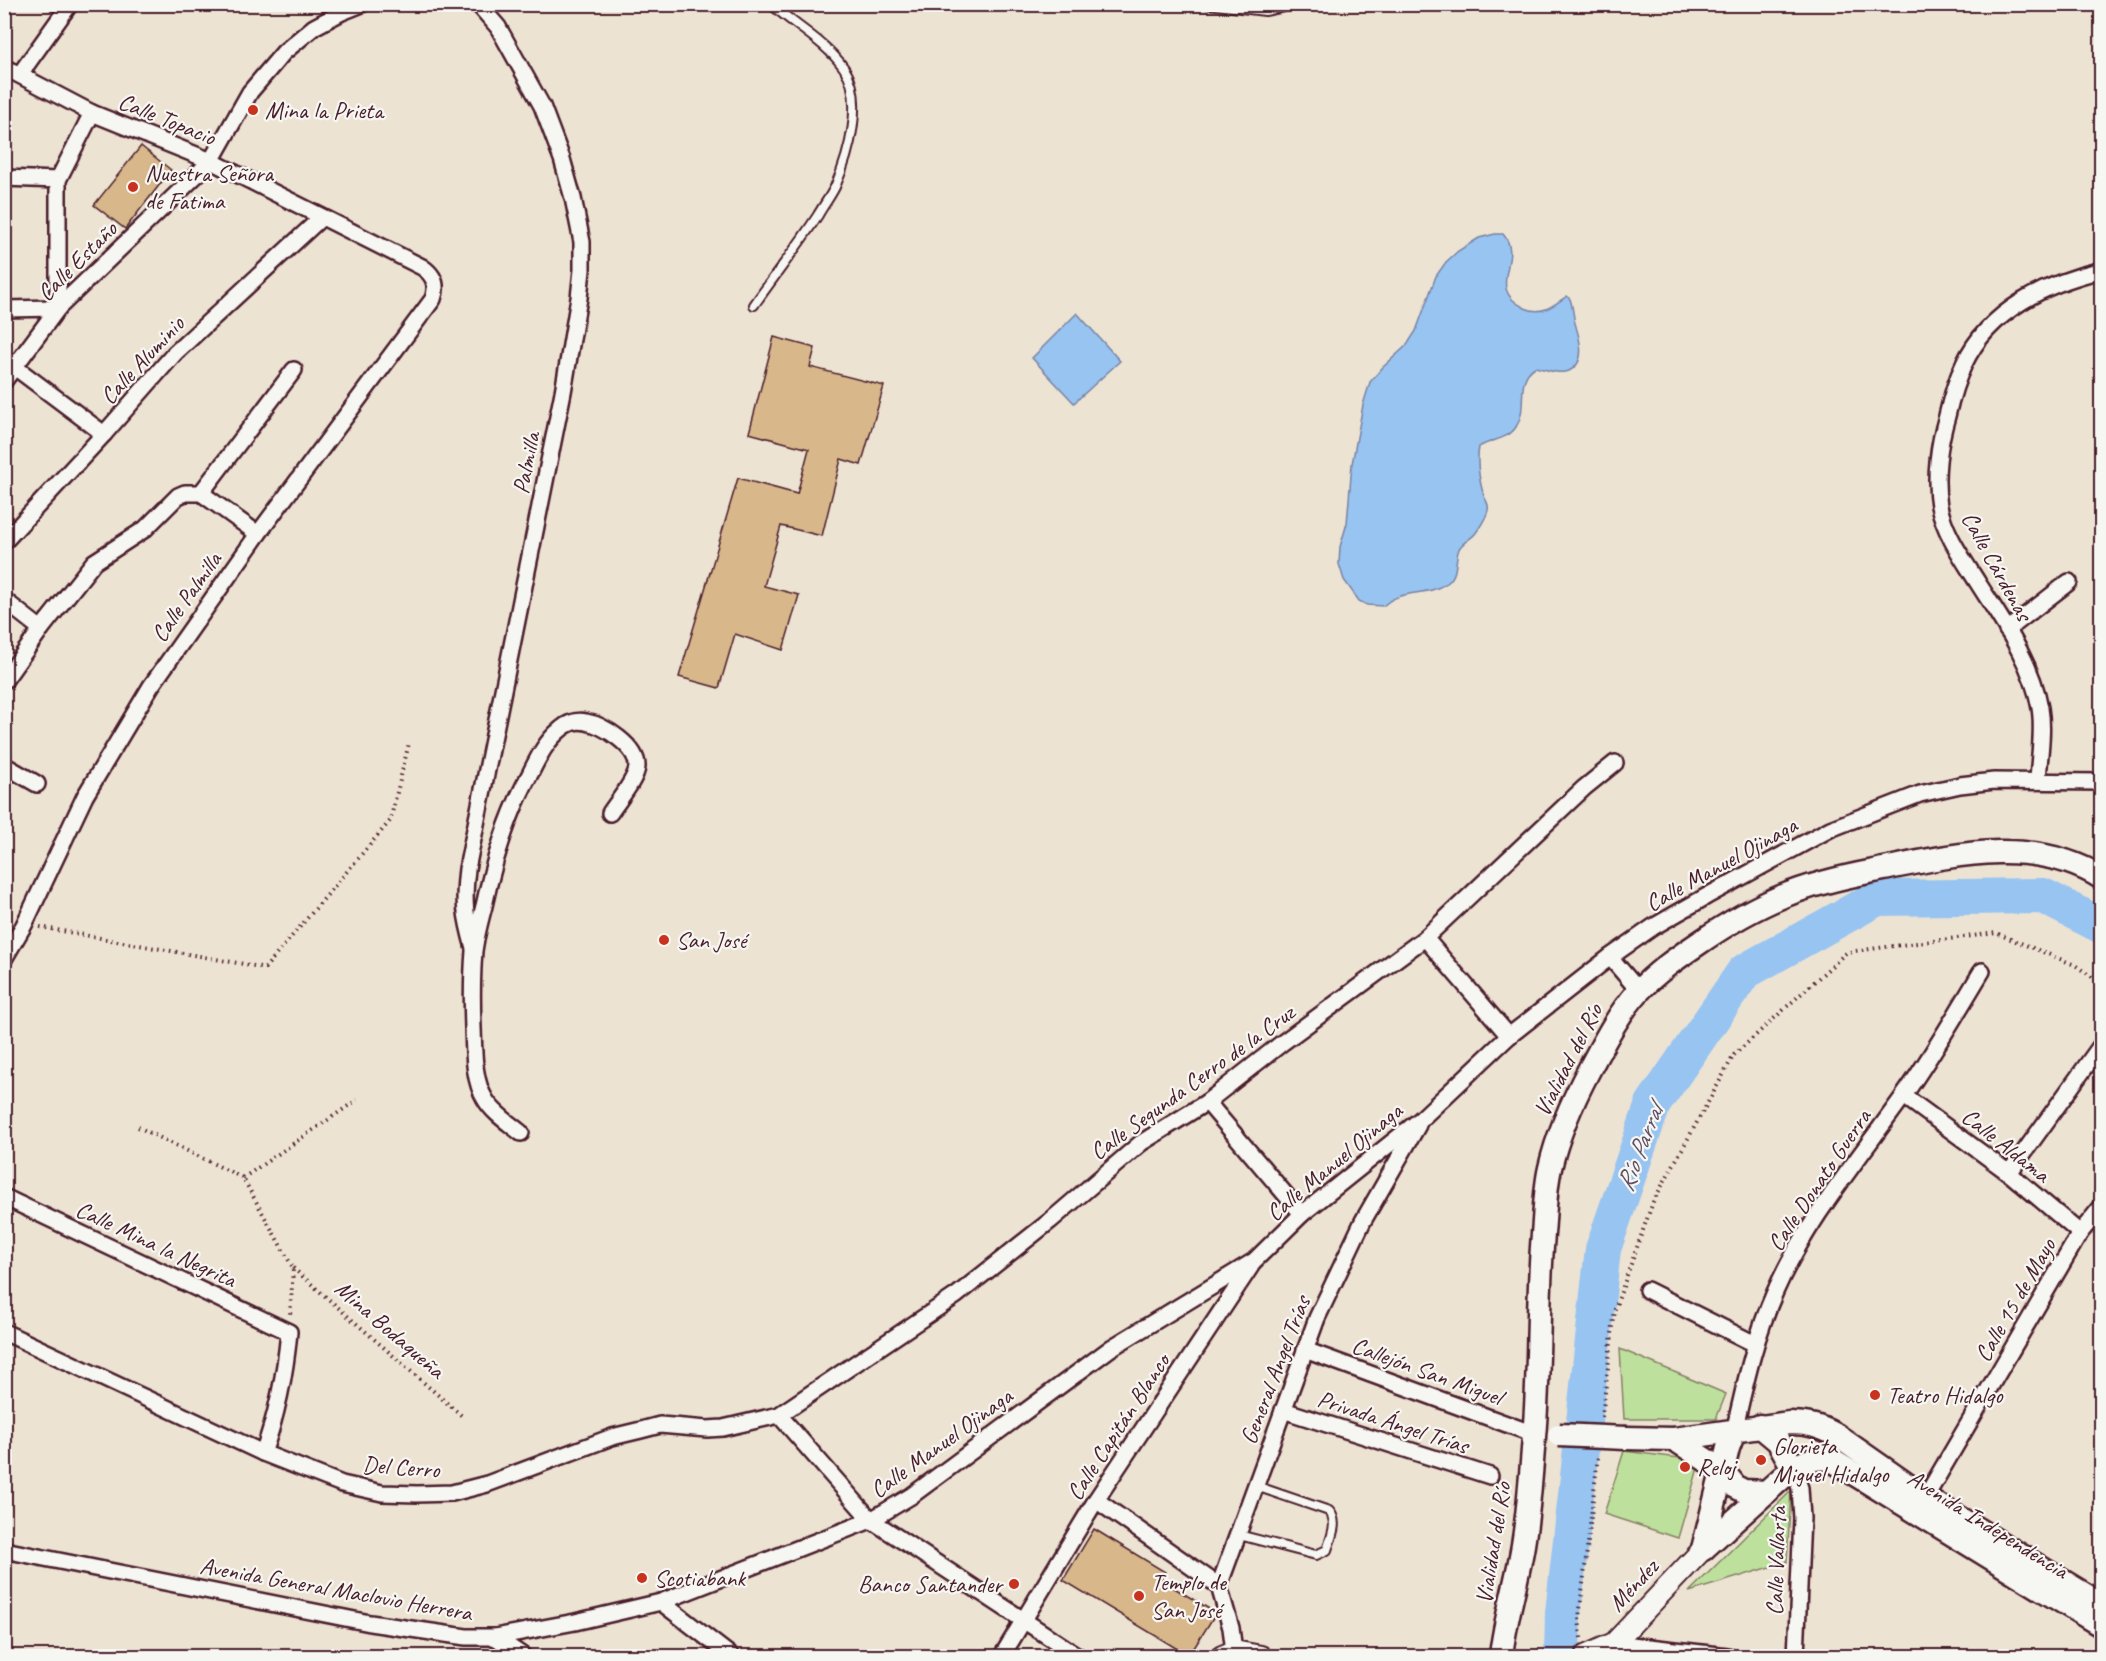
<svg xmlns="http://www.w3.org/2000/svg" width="2106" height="1661" viewBox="0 0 2106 1661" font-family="Caveat,sans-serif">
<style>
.green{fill:#bde19c;stroke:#848064;stroke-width:1.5}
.water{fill:#97c4f1;stroke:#7882a2;stroke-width:1.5}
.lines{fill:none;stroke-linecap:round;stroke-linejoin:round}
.river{stroke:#97c4f1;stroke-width:36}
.building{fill:#d8b78b;stroke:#4a1f2b;stroke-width:1.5}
.service-casing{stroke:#4a1f2b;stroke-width:12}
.minor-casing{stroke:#4a1f2b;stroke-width:20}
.tertiary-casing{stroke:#4a1f2b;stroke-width:24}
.secondary-casing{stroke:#4a1f2b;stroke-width:27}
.path{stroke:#4a1f2b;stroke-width:4;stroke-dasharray:1.5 4.5;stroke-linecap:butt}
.service{stroke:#f6f6f2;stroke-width:8}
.minor{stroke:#f6f6f2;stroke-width:15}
.tertiary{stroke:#f6f6f2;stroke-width:20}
.secondary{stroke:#f6f6f2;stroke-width:22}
.secondary-bridge-casing{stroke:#4a1f2b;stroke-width:27;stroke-linecap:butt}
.secondary-bridge{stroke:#f6f6f2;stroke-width:22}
.poi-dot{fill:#c8321e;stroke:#f6f6f2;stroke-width:2}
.labels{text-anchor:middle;stroke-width:4.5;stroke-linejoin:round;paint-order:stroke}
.poi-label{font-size:24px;fill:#4a1f2b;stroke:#f6f6f2;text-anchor:start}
.street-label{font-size:24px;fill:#4a1f2b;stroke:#f6f6f2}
.water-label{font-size:26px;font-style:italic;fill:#615166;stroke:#f6f6f2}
</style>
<rect width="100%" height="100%" fill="#ede3d3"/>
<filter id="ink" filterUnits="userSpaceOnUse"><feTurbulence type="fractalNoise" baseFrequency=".0167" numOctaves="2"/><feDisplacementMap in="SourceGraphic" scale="12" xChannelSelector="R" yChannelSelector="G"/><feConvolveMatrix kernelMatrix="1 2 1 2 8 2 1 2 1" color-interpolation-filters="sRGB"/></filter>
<g filter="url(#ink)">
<g class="green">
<polygon points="1620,1349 1726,1394 1716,1419 1624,1419"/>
<polygon points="1624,1451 1687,1459 1698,1468 1678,1538 1604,1514"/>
<polygon points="1791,1491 1787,1562 1689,1592"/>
</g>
<g class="water">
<path d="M1495,234H1503C1525,259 1483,288 1525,308C1542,316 1554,305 1567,296L1570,299C1573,307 1573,315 1575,323C1579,337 1588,362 1569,371C1559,375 1545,369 1535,367C1514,380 1529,408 1516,427C1508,440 1491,439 1479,447C1476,463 1479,478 1483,493C1484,499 1490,503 1488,510C1487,516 1479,529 1475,534C1470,540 1462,542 1459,549C1454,561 1459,574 1447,583C1425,598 1404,587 1383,606L1367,605L1359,601L1344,580L1339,564L1340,547L1347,523L1352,464L1363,405L1370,382L1382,368L1407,345L1416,331L1436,276L1446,262L1458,251L1479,238Z"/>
<polygon points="1077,313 1120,361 1074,403 1032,358"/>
</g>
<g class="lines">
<polyline class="river" points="1562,1656 1563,1613 1603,1249 1653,1104 1744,972 1877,898 2043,896 2102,926"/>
</g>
<g class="building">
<polygon points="141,146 171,170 125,229 94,205"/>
<polygon points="774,337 815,348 810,367 884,386 861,465 841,459 822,536 781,526 764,586 799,595 783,650 735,634 719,688 679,677 738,478 797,494 809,449 749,433"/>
<polygon points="1094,1529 1165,1572 1161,1580 1216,1613 1189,1656 1063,1580"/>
</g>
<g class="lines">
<g class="service-casing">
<g id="service">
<polyline points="1208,4 1265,11 1299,4"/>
<path d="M754,305C775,275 798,246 818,215C823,206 830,197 835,187C849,155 865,99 844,68C826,42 794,25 771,4"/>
<path d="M1239,1535L1316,1555L1327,1550C1331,1537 1339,1522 1329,1511L1256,1486"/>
</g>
</g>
<g class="minor-casing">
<g id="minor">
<path d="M4,67L92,113L211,161L422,267C434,275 438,285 433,299L258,534L151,686L85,796L24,925L4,959"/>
<polyline points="20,74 70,4"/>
<polyline points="4,178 58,180"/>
<polyline points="58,308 58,180 92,113"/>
<polyline points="4,309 58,308"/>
<polyline points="16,368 104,434"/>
<polyline points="4,381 58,308 211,161 250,92 284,52 314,27 342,12 362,4"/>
<polyline points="201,493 294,370"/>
<polyline points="4,542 104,434 175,353 322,217"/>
<polyline points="4,600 41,629"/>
<polyline points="2007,630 2069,582"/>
<polyline points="4,681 41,629 94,562 145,529 178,496 185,493 201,493 258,534"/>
<polyline points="4,765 37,784"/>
<path d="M2038,781C2039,757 2044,731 2040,708C2032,662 2002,621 1978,583C1963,559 1945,534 1939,506C1934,477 1939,443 1947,416C1951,398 1956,381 1964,364C1989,310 2047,283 2102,270"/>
<polyline points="1425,938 1509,1036"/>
<path d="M474,948C465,916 463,903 467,869L563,392L579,298L582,270V242L573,198L562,159L542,106L498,27L478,4"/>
<polyline points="1610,957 1639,991"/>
<polyline points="1904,1096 2009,1173 2080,1233"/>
<polyline points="1207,1102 1302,1214"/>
<path d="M521,1133C509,1123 493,1113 485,1099C473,1079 474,1051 473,1028C472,1002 472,976 474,951C476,936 480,921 484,906C494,859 507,816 530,774C538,758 546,741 561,729C568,723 577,720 586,722C604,725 638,747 637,767C636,780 617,802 610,813"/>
<polyline points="2009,1173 2102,1044"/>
<path d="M4,1197L289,1332C285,1375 278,1412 263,1453"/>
<polyline points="1647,1290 1755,1344"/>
<polyline points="4,1332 263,1453 342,1484 382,1493 417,1494 452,1493 487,1484 612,1437 641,1430 660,1425 707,1429 723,1428 779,1415 957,1295 1050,1221 1141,1143 1207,1102 1282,1043 1425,938 1584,788 1615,763"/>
<polyline points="1305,1350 1534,1434"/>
<polyline points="1283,1410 1490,1476"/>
<polyline points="779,1415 871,1520 1078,1656"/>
<path d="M1734,1432C1745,1384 1755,1337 1775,1292C1806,1221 1857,1161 1902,1098C1931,1058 1956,1014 1982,971"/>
<polyline points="1793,1468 1800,1488 1802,1518 1796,1656"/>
<polyline points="1096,1500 1219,1586"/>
<polyline points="1921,1505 2080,1233 2102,1206"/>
<polyline points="4,1550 370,1623 466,1637 495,1637 575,1622 661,1602 871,1520 911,1496 1111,1348 1254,1261 1302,1214 1421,1119 1509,1036 1610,957 1653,927 1707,896 1830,829 1920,794 1960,785 1994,781 2102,782"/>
<polyline points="661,1602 731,1656"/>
<polyline points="495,1637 523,1656"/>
<polyline points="1234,1651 1231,1628 1219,1586 1317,1318 1363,1221 1418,1125"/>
<polyline points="1002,1656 1096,1500 1251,1266"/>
<polyline points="1614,1656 1614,1643 1728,1656"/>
</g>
</g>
<g class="tertiary-casing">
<g id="tertiary">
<polyline points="1222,1656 1234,1651 1261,1656"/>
<polyline points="1585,1656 1614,1643 1703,1549"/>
</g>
</g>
<g class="secondary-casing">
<g id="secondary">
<polyline points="1760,1426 1778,1441 1793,1468"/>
<path d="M1626,1438L1674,1439L1789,1423C1807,1423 1820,1426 1836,1435L1926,1498L2102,1605"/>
<polyline points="1674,1439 1723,1471 1736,1487 1744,1491 1766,1492"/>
<path d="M1703,1549L1793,1468C1806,1461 1815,1457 1830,1459L2102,1626"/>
<polyline points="1703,1549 1728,1448 1734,1432"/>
<path d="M1501,1656C1505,1619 1517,1582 1523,1545C1529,1509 1531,1473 1534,1437C1540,1370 1537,1301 1543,1234C1545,1212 1545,1189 1550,1168C1558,1133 1573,1100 1590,1068C1604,1042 1618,1014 1638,992C1655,973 1677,958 1699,943C1760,901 1801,885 1874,871C1949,856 2032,834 2102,878"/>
</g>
</g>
<g class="path">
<polyline points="40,927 265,968 390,821 409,743"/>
<polyline points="138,1127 243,1178 293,1268 290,1316"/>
<polyline points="243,1178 357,1100"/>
<polyline points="293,1268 463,1417"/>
<polyline points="1602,1417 1615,1309 1653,1202 1734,1055 1847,952 1996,933 2075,965 2102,984"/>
<polyline points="1581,1638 1579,1618 1598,1457"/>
</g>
<use href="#service" class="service"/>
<use href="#minor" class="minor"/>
<use href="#tertiary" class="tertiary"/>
<use href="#secondary" class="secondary"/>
<g class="secondary-bridge-casing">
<polyline id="secondary-bridge" points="1559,1435 1626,1438"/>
</g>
<use href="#secondary-bridge" class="secondary-bridge"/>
</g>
</g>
<g class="poi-dot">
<circle cx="253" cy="110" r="6"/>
<circle cx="133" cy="187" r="6"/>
<circle cx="664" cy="940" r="6"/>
<circle cx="1875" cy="1395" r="6"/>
<circle cx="1761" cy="1460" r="6"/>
<circle cx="1685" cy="1467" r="6"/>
<circle cx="642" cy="1578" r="6"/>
<circle cx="1014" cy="1584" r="6"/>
<circle cx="1139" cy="1596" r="6"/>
</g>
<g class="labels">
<g class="poi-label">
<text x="265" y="118">Mina la Prieta</text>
<text x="145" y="181">Nuestra Señora<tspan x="145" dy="28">de Fatima</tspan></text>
<text x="676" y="948">San José</text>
<text x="1887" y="1403">Teatro Hidalgo</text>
<text x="1773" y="1454">Glorieta<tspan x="1773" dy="28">Miguel Hidalgo</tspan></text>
<text x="1697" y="1475">Reloj</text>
<text x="654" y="1586">Scotiabank</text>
<text x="1151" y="1590">Templo de<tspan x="1151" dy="28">San José</tspan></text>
<text x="1002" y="1592" text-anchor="end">Banco Santander</text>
</g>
<g class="street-label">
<text transform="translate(167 119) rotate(22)" y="8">Calle Topacio</text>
<text transform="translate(77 261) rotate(-45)" y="8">Calle Estaño</text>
<text transform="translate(142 360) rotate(-47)" y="8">Calle Aluminio</text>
<text transform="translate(526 463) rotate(-79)" y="8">Palmilla</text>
<text transform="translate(1997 566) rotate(61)" y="8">Calle Cárdenas</text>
<text transform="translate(186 597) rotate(-55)" y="8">Calle Palmilla</text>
<text transform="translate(1721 864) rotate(-29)" y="8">Calle Manuel Ojinaga</text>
<text transform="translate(1568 1060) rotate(-63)" y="8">Vialidad del Río</text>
<text transform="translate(1192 1082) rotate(-36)" y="8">Calle Segunda Cerro de la Cruz</text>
<text transform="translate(2006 1145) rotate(38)" y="8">Calle Aldama</text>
<text transform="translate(1334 1162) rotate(-40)" y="8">Calle Manuel Ojinaga</text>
<text transform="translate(1819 1180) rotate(-56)" y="8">Calle Donato Guerra</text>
<text transform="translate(156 1244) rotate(25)" y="8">Calle Mina la Negrita</text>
<text transform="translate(2015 1300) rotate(-60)" y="8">Calle 15 de Mayo</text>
<text transform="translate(390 1329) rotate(41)" y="8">Mina Bodaqueña</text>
<text transform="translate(1275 1370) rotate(-69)" y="8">General Angel Trías</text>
<text transform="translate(1427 1371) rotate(20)" y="8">Callejón San Miguel</text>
<text transform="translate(1393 1422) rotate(18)" y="8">Privada Ángel Trías</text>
<text transform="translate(1118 1427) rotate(-57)" y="8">Calle Capitán Blanco</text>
<text transform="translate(941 1443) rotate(-36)" y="8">Calle Manuel Ojinaga</text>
<text transform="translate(401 1467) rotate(4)" y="8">Del Cerro</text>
<text transform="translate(1988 1524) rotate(32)" y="8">Avenida Independencia</text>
<text transform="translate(1493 1543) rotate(-81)" y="8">Vialidad del Río</text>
<text transform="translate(1776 1561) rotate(-88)" y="8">Calle Vallarta</text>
<text transform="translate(1633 1585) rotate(-47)" y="8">Méndez</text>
<text transform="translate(336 1589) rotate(10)" y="8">Avenida General Maclovio Herrera</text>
</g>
<g class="water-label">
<text transform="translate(1639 1148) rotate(-69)" y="9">Río Parral</text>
</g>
</g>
<rect width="2106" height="1661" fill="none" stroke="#f6f6f2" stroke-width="24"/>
<rect x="12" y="12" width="2082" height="1637" fill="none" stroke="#4a1f2b" stroke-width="2" filter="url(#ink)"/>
</svg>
